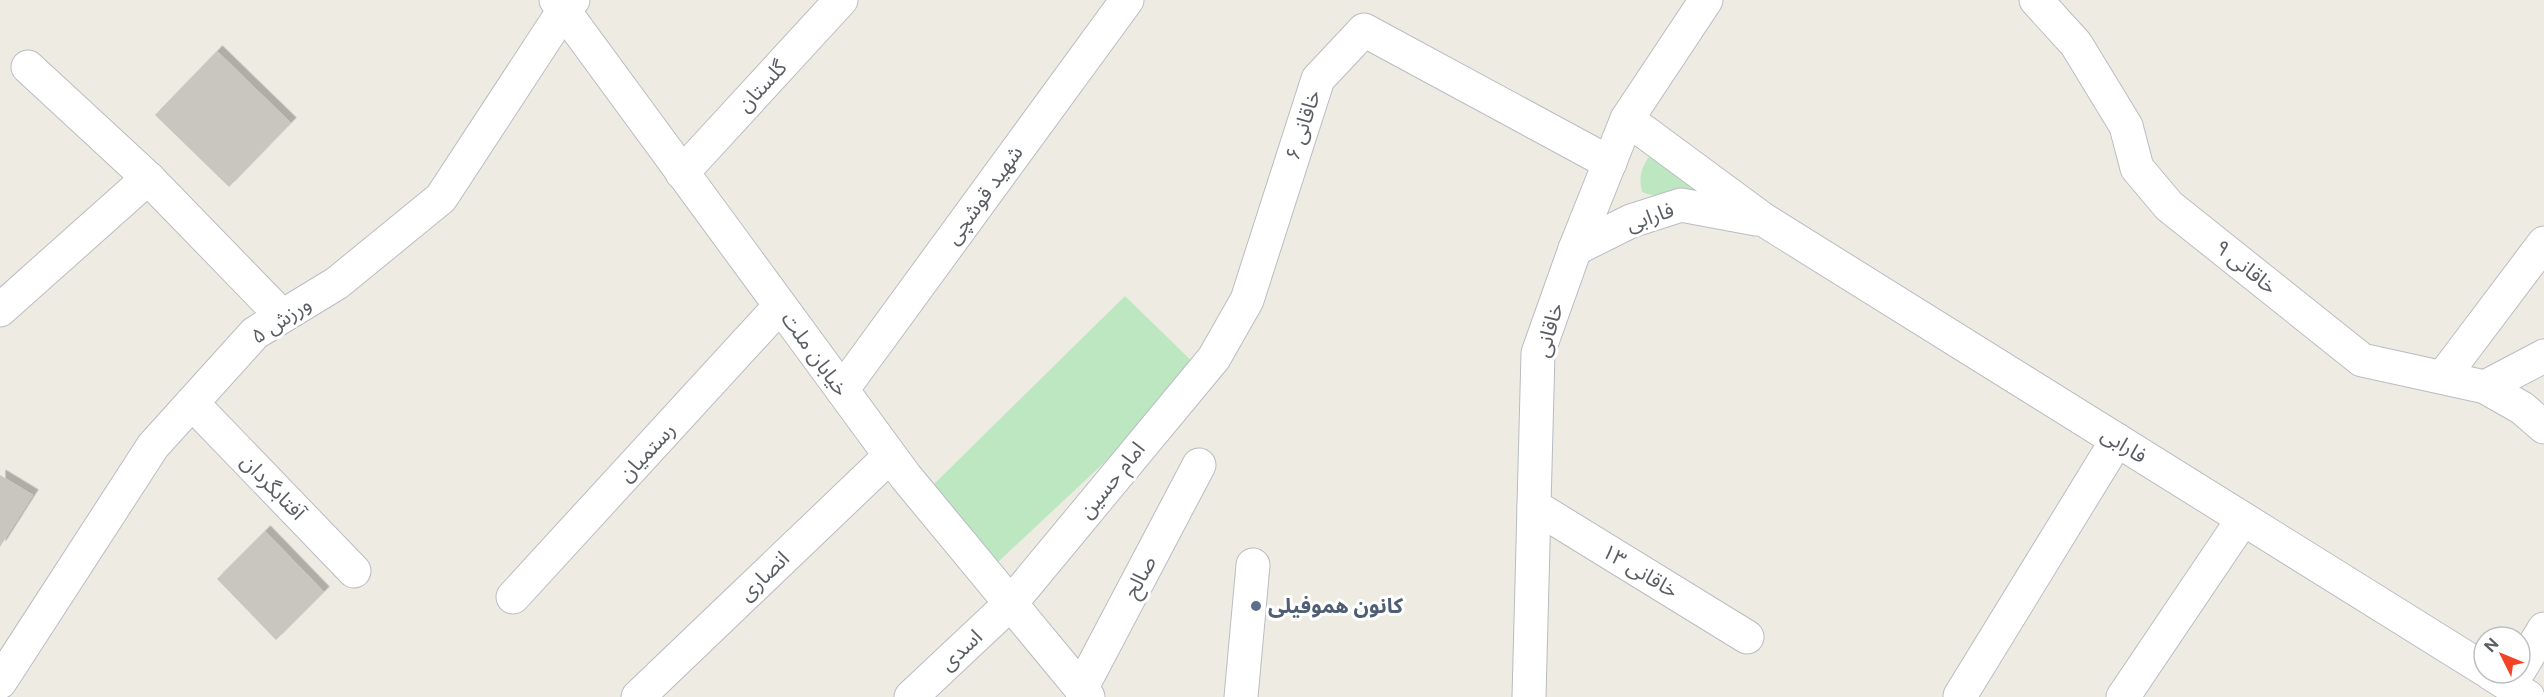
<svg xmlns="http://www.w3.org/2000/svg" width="2544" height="697" viewBox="0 0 2544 697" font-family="'Public Sans','Noto Sans Arabic',sans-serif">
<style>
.green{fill:#bde7c0}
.building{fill:#c9c6bf;filter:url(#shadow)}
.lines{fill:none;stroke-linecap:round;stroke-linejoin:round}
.minor-casing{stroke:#babcc2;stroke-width:35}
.secondary-casing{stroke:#b8bbc1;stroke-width:35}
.minor{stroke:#fff;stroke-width:33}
.secondary{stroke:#fff;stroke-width:33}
.service-dot{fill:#5c6f8a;stroke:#fff;stroke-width:2}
.labels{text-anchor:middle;stroke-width:6;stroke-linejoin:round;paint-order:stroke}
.street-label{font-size:21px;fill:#5a5e64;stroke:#fff}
.service-label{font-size:21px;font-weight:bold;fill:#4e5e75;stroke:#fff;text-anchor:start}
</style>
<defs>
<filter id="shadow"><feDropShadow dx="5.5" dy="-5.5" stdDeviation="0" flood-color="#0004"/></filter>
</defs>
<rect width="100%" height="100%" fill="#eeece2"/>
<g class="green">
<path d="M1669,157L1709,186C1688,192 1663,201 1642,192C1639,178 1640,171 1648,158Z"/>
<polygon points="1125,296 1202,371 997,563 932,486"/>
</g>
<g class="building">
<polygon points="217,51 291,123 229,187 155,115"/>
<polygon points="0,475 33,495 0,547"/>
<polygon points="265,531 324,592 276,640 217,579"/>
</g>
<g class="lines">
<g class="minor-casing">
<g id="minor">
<polyline points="2036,0 2076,44 2126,126 2137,168 2169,206 2362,360 2485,387 2522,408 2544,427"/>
<polyline points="28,67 148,178 282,316"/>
<polyline points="1627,119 1764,220 2484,669"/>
<polyline points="682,173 841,0"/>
<polyline points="1575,249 1631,221 1681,205 1756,219"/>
<polyline points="0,310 148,178"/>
<polyline points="2443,377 2544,243"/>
<polyline points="2485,387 2544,356"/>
<polyline points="842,390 1127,0"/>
<polyline points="192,403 354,571"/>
<polyline points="1534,506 1747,637"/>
<polyline points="513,597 780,306"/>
<polyline points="2520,669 2544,629"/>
<polyline points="2490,673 2528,697"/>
<polyline points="0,682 153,446 255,333 337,283 441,198 564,10 573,0"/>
<polyline points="1081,689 1199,465"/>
<polyline points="1960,696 2117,440"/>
<polyline points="638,697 890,456"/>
<polyline points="911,697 1011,603 1214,358 1247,300 1318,79 1364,30 1610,163"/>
<polyline points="1241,697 1253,565"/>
<polyline points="2123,697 2243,519"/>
</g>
</g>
<g class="secondary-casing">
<g id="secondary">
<polyline points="556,0 906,477 1088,697"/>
<polyline points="1529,697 1538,353 1575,249 1627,119 1706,0"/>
</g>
</g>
<use href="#minor" class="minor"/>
<use href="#secondary" class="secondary"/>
</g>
<circle class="service-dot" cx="1256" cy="606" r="6"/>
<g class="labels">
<g class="street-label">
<text transform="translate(762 86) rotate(-47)" y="7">گلستان</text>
<text transform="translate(1303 125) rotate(-72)" y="7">خاقانی ۶</text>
<text transform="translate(984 195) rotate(-54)" y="7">شهید قوشچی</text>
<text transform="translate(1650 217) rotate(-19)" y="7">فارابی</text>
<text transform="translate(2246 267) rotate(39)" y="7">خاقانی ٩</text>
<text transform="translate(281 320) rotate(-34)" y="7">ورزش ۵</text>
<text transform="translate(1549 330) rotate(-74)" y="7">خاقانی</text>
<text transform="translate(815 354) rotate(54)" y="7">خیابان ملت</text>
<text transform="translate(2124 445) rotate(32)" y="7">فارابی</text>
<text transform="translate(647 452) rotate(-47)" y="7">رستمیان</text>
<text transform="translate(1112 480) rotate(-51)" y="7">امام حسین</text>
<text transform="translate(273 487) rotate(46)" y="7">آفتابگردان</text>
<text transform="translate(1640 571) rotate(31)" y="7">خاقانی ۱۳</text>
<text transform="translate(764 576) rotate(-44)" y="7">انصاری</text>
<text transform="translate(1140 577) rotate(-62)" y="7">صالح</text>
<text transform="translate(961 650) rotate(-43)" y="7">اسدی</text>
</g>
<g class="service-label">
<text x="1268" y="613">کانون هموفیلی</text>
</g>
</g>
<g transform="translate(2502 655) rotate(313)"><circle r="28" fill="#ffffff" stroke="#bdbfc1" stroke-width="1.5"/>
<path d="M0-4.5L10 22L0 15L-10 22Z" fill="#f24424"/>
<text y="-9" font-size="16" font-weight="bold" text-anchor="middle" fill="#5a5e64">N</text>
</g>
</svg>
